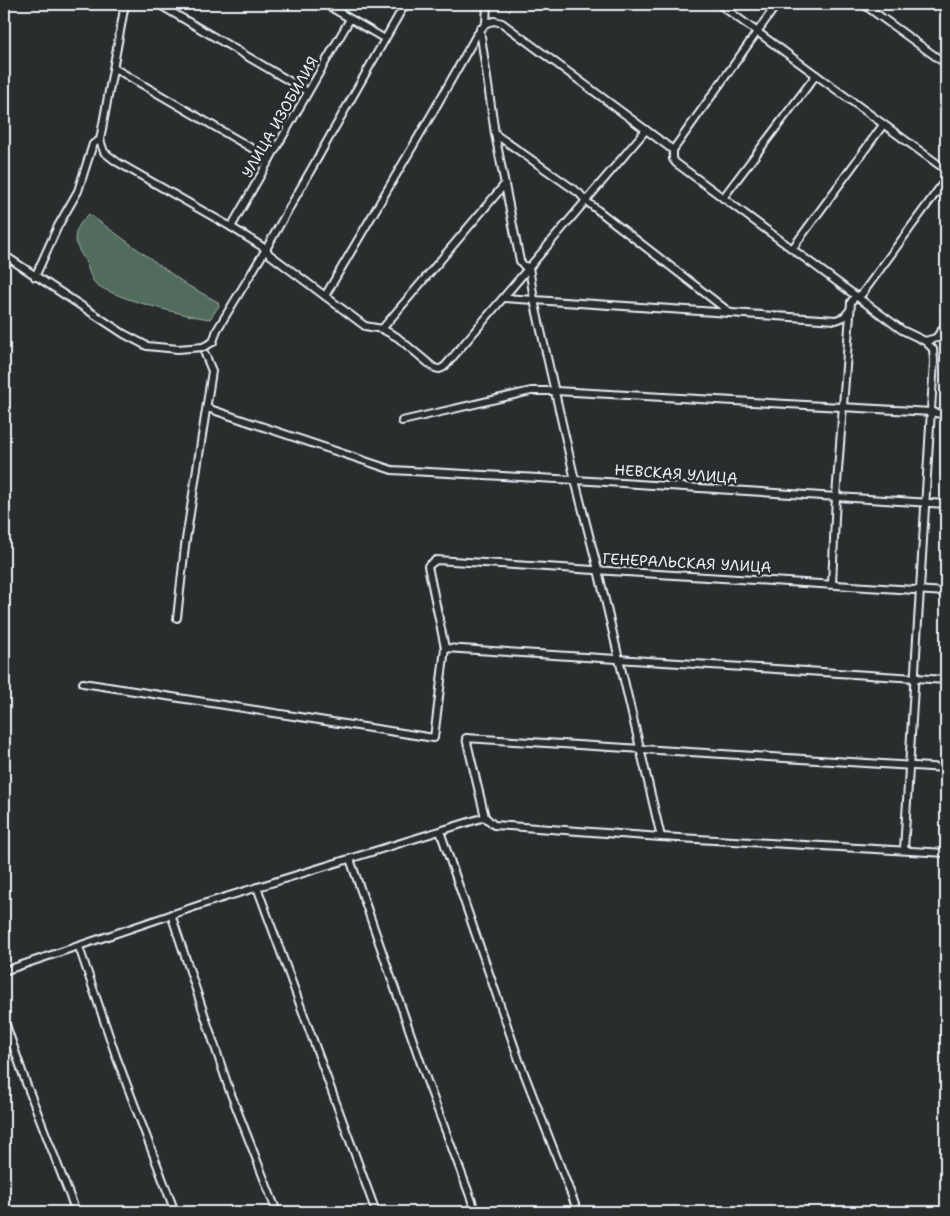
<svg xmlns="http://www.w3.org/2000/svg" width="950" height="1216" viewBox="0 0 950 1216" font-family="'Shantell Sans',sans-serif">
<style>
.green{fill:#516c5b;stroke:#9caeaa}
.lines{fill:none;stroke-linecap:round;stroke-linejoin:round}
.minor-casing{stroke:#e8f1f8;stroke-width:10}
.minor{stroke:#2a2d2e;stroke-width:6}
.labels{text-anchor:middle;stroke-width:5;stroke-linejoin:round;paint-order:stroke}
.street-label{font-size:15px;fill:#e8f1f8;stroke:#2a2d2e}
</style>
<rect width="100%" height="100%" fill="#2a2d2e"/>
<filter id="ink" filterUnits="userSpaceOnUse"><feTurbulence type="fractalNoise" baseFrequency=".02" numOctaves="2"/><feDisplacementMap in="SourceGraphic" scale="10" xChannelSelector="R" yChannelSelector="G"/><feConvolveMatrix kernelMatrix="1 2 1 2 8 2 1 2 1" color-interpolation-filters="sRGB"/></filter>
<g filter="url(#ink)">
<path class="green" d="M89,214L187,285L218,302L219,306L210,319C186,316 115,299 96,284C90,279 88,265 83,257C71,238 73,230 89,214Z"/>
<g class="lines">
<g class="minor-casing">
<g id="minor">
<path d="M125,4L100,140L104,152L117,162L231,227L266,249L269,254L365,326L382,329L397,337L433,367C438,370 441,370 446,365L646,130"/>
<polyline points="158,4 308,92"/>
<polyline points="325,4 385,39"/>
<polyline points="719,4 946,170"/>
<polyline points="777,4 673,150 673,159 676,163 902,330 925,341 936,338 946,338"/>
<polyline points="863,4 946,64"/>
<polyline points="486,23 487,4"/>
<polyline points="480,29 495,134 520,261 524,266 529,267"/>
<polyline points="114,68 270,159"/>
<polyline points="495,134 579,193 586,201 728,311"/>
<polyline points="723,198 816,75"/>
<polyline points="231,227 350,19"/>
<polyline points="792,249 883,125"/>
<polyline points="4,255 124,334 147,346 178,349 203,347 213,342 217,330 266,249 405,4"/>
<polyline points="529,267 534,300 575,480 598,570 661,837"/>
<polyline points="35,277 58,226 78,191 93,144 100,140"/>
<polyline points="325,296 433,112 476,36 486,23 494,21 502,23 673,150"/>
<polyline points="504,298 836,320 844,317 850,310"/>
<polyline points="382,329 505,184"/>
<polyline points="936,338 946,324"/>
<polyline points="207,408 392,470 575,480 946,504"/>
<polyline points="402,421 531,391 556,391 931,412 946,415"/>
<polyline points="832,584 836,496 851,302 855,297 862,294 946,179"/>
<polyline points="177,618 185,546 212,371 205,354"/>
<polyline points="445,648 946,680"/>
<polyline points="83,683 434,738 445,648 428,566 436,560 946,592"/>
<polyline points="487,819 485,817 466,738 946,768"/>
<polyline points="440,831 519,1060 578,1212"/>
<polyline points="904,850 934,361 933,349 925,341"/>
<polyline points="350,859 427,1081 476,1212"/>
<polyline points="257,887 376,1212"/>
<polyline points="171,914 229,1089 277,1212"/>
<polyline points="79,947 116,1056 175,1212"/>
<polyline points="4,971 206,903 485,817 494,825 661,837 946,853"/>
<polyline points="4,1019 26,1083 76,1212"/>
</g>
</g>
<use href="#minor" class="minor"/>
</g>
</g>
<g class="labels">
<g class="street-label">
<text transform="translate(280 117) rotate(-60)" y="5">УЛИЦА ИЗОБИЛИЯ</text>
<text transform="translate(676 474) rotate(4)" y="5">НЕВСКАЯ УЛИЦА</text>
<text transform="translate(687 563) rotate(3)" y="5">ГЕНЕРАЛЬСКАЯ УЛИЦА</text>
</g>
</g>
<rect width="950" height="1216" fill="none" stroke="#2a2d2e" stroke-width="20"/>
<rect x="10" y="10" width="930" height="1196" fill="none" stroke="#e8f1f8" stroke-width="2" filter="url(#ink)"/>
</svg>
